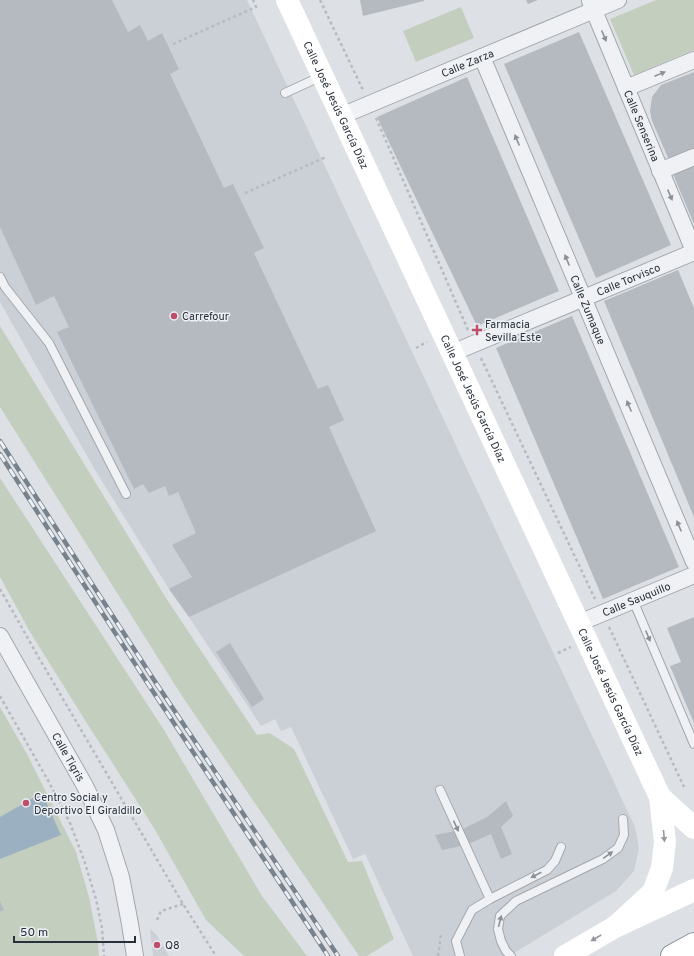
<svg xmlns="http://www.w3.org/2000/svg" width="694" height="956" viewBox="0 0 694 956" font-family="Overpass,sans-serif">
<style>
.built{fill:#cbd0d6}
.green{fill:#c4cebf}
.water{fill:#9bb1c2}
.building{fill:#b5bac1}
.lines{fill:none;stroke-linecap:round;stroke-linejoin:round}
.lane-casing{stroke:#a3a8ae;stroke-width:10}
.street-casing{stroke:#a3a8ae;stroke-width:18}
.highway-casing{stroke:#86909a;stroke-width:24}
.path{stroke:#b7bbc0;stroke-width:2.5;stroke-dasharray:3 3;stroke-linecap:butt}
.lane{stroke:#eff1f4;stroke-width:8}
.street{stroke:#eff1f4;stroke-width:16}
.secondary{stroke:#fff;stroke-width:22}
.highway{stroke:#fff;stroke-width:22}
.rail-casing{stroke:#78828d;stroke-width:4.5}
.rail{stroke:#eceff3;stroke-width:3;stroke-dasharray:9;stroke-linecap:butt}
.oneway{fill:#8c9097}
.oneway2{fill:#94989c}
.poi-dot{fill:#be4e69;stroke:#eceff3;stroke-width:1.5}
.labels{text-anchor:middle;stroke-width:3;stroke-linejoin:round;paint-order:stroke}
.street-label{font-size:11px;fill:#28303a;stroke:#eceff3}
.poi-label{font-size:11px;fill:#28303a;stroke:#eceff3;text-anchor:start}
</style>
<rect width="100%" height="100%" fill="#dde1e5"/>
<g class="built">
<polygon points="0,0 247,0 635,827 639,848 634,871 616,891 509,956 413,956 365,854 353,859 291,727 281,731 275,719 261,726 189,617 169,589 95,470 0,302"/>
<polygon points="150,929 156,934 169,956 153,956"/>
</g>
<g class="green">
<polygon points="656,0 694,0 694,50 634,75 610,19"/>
<polygon points="461,7 474,38 416,62 403,31"/>
<polygon points="0,326 166,598 257,735 270,733 294,749 348,862 362,861 394,939 367,956 359,956 182,696 0,407"/>
<polygon points="0,478 164,730 262,896 307,956 244,956 206,920 154,828 88,725 30,632 0,577"/>
<polygon points="0,707 27,754 76,852 89,897 98,943 99,956 0,956"/>
</g>
<polygon class="water" points="42,793 61,835 0,859 0,817"/>
<g class="building">
<polygon points="0,0 112,0 128,32 140,25 148,41 162,33 179,69 170,74 224,188 233,184 264,248 254,253 318,389 328,385 344,420 329,427 376,531 189,617 169,589 192,577 172,545 196,533 178,492 169,496 165,486 149,493 143,484 134,489 57,332 69,327 54,296 36,305 0,227"/>
<polygon points="360,0 424,0 424,1 363,16"/>
<polygon points="526,0 538,0 528,4"/>
<polygon points="579,32 671,245 596,278 504,64"/>
<polygon points="694,72 694,149 669,160 652,121 650,111 652,97 661,85"/>
<polygon points="467,77 559,291 477,326 377,117"/>
<polygon points="694,166 694,224 673,174"/>
<polygon points="678,270 694,308 694,517 604,301"/>
<polygon points="572,316 679,567 603,599 496,348"/>
<polygon points="694,617 694,723 670,666 681,662 667,628"/>
<polygon points="230,643 264,699 252,707 216,652"/>
<polygon points="506,801 513,816 501,827 512,854 501,859 491,834 466,845 442,850 435,835 461,830 487,817"/>
<polygon points="0,901 4,910 0,912"/>
</g>
<g class="lines">
<g class="lane-casing">
<g id="lane">
<polyline points="285,93 322,76"/>
<polyline points="0,277 5,287 49,343 126,494"/>
<polyline points="633,600 694,744"/>
<polyline points="440,790 490,899"/>
<polyline points="460,956 456,941 472,910 490,899 547,870 555,861 561,847"/>
<polyline points="511,956 506,951 501,941 498,929 500,916 516,901 603,859 618,848 624,835 623,819"/>
</g>
</g>
<g class="street-casing">
<g id="street">
<path id="s1" d="M590,1L694,251"/>
<path id="s2" d="M482,57L694,562"/>
<polyline points="626,88 694,60"/>
<path id="s3" d="M341,116L618,0"/>
<polyline points="660,171 694,157"/>
<path id="s4" d="M452,353L694,252"/>
<path id="s5" d="M579,623L694,575"/>
<path id="s6" d="M0,636L85,786L106,830L121,877L130,924L135,956"/>
</g>
</g>
<g class="highway-casing">
<polyline id="highway" points="672,956 694,944"/>
</g>
<g class="path">
<polyline points="320,0 363,90"/>
<polyline points="173,44 256,7 253,0"/>
<polyline points="376,118 468,330"/>
<polyline points="245,193 326,157"/>
<polyline points="416,348 427,342"/>
<polyline points="481,358 595,599"/>
<polyline points="0,589 39,658 183,904 216,956"/>
<polyline points="609,627 684,787"/>
<polyline points="558,653 571,647"/>
<polyline points="0,696 50,784 70,823 84,860 96,899 102,928 104,956"/>
<polyline points="157,920 161,911 183,904"/>
<polyline points="438,956 441,935"/>
</g>
<use href="#lane" class="lane"/>
<use href="#street" class="street"/>
<g class="secondary">
<path id="s7" d="M287,0L660,797L665,842L662,868L653,892L615,927"/>
<polyline points="660,797 694,828"/>
<polyline points="565,956 615,927 694,890"/>
</g>
<use href="#highway" class="highway"/>
<g class="rail-casing">
<g id="rail">
<polyline points="0,441 154,680 338,956"/>
<polyline points="0,454 148,684 328,956"/>
</g>
</g>
<use href="#rail" class="rail"/>
</g>
<defs><path id="oneway-solid" d="M-6-.8H1V-3.2L6.5 0L1 3.2V.8H-6Z"/></defs>
<g class="oneway">
<use href="#oneway-solid" transform="translate(604 36) rotate(67)"/>
<use href="#oneway-solid" transform="translate(660 74) rotate(-22)"/>
<use href="#oneway-solid" transform="translate(517 140) rotate(-113)"/>
<use href="#oneway-solid" transform="translate(670 195) rotate(67)"/>
<use href="#oneway-solid" transform="translate(567 260) rotate(-113)"/>
<use href="#oneway-solid" transform="translate(629 406) rotate(-113)"/>
<use href="#oneway-solid" transform="translate(679 526) rotate(-113)"/>
<use href="#oneway-solid" transform="translate(648 636) rotate(67)"/>
<use href="#oneway-solid" transform="translate(456 826) rotate(65)"/>
<use href="#oneway-solid" transform="translate(608 855) rotate(-35)"/>
<use href="#oneway-solid" transform="translate(536 875) rotate(152)"/>
<use href="#oneway-solid" transform="translate(500 921) rotate(-76)"/>
</g>
<g class="oneway2">
<use href="#oneway-solid" transform="translate(664 836) rotate(85)"/>
<use href="#oneway-solid" transform="translate(596 938) rotate(150)"/>
</g>
<g class="poi-dot">
<circle cx="174" cy="316" r="4"/>
<path d="M475 324h4v4h4v4h-4v4h-4v-4h-4v-4h4z"/>
<circle cx="26" cy="803" r="4"/>
<circle cx="157" cy="945" r="4"/>
</g>
<g class="labels">
<g class="street-label">
<text dy="4" stroke="none"><textPath href="#s3" startOffset="137">Calle Zarza</textPath></text>
<text dy="4" stroke="none"><textPath href="#s7" startOffset="116">Calle José Jesús García Díaz</textPath></text>
<text dy="4" stroke="none"><textPath href="#s1" startOffset="135">Calle Senserina</textPath></text>
<text dy="4" stroke="none"><textPath href="#s4" startOffset="191">Calle Torvisco</textPath></text>
<text dy="4" stroke="none"><textPath href="#s2" startOffset="274">Calle Zumaque</textPath></text>
<text dy="4" stroke="none"><textPath href="#s7" startOffset="440">Calle José Jesús García Díaz</textPath></text>
<text dy="4" stroke="none"><textPath href="#s5" startOffset="62">Calle Sauquillo</textPath></text>
<text dy="4" stroke="none"><textPath href="#s7" startOffset="764">Calle José Jesús García Díaz</textPath></text>
<text dy="4" stroke="none"><textPath href="#s6" startOffset="139">Calle Tigris</textPath></text>
</g>
<g class="poi-label">
<text x="182" y="320">Carrefour</text>
<text x="485" y="328">Farmacia<tspan x="485" dy="13">Sevilla Este</tspan></text>
<text x="34" y="801">Centro Social y<tspan x="34" dy="13">Deportivo El Giraldillo</tspan></text>
<text x="165" y="949">Q8</text>
</g>
</g>
<path d="M14 936v6h121v-6" fill="none" stroke="#28303a" stroke-width="2"/>
<text x="20" y="936" font-size="12" fill="#28303a" stroke="#eceff3" stroke-width="3" paint-order="stroke">50 m</text>
</svg>
